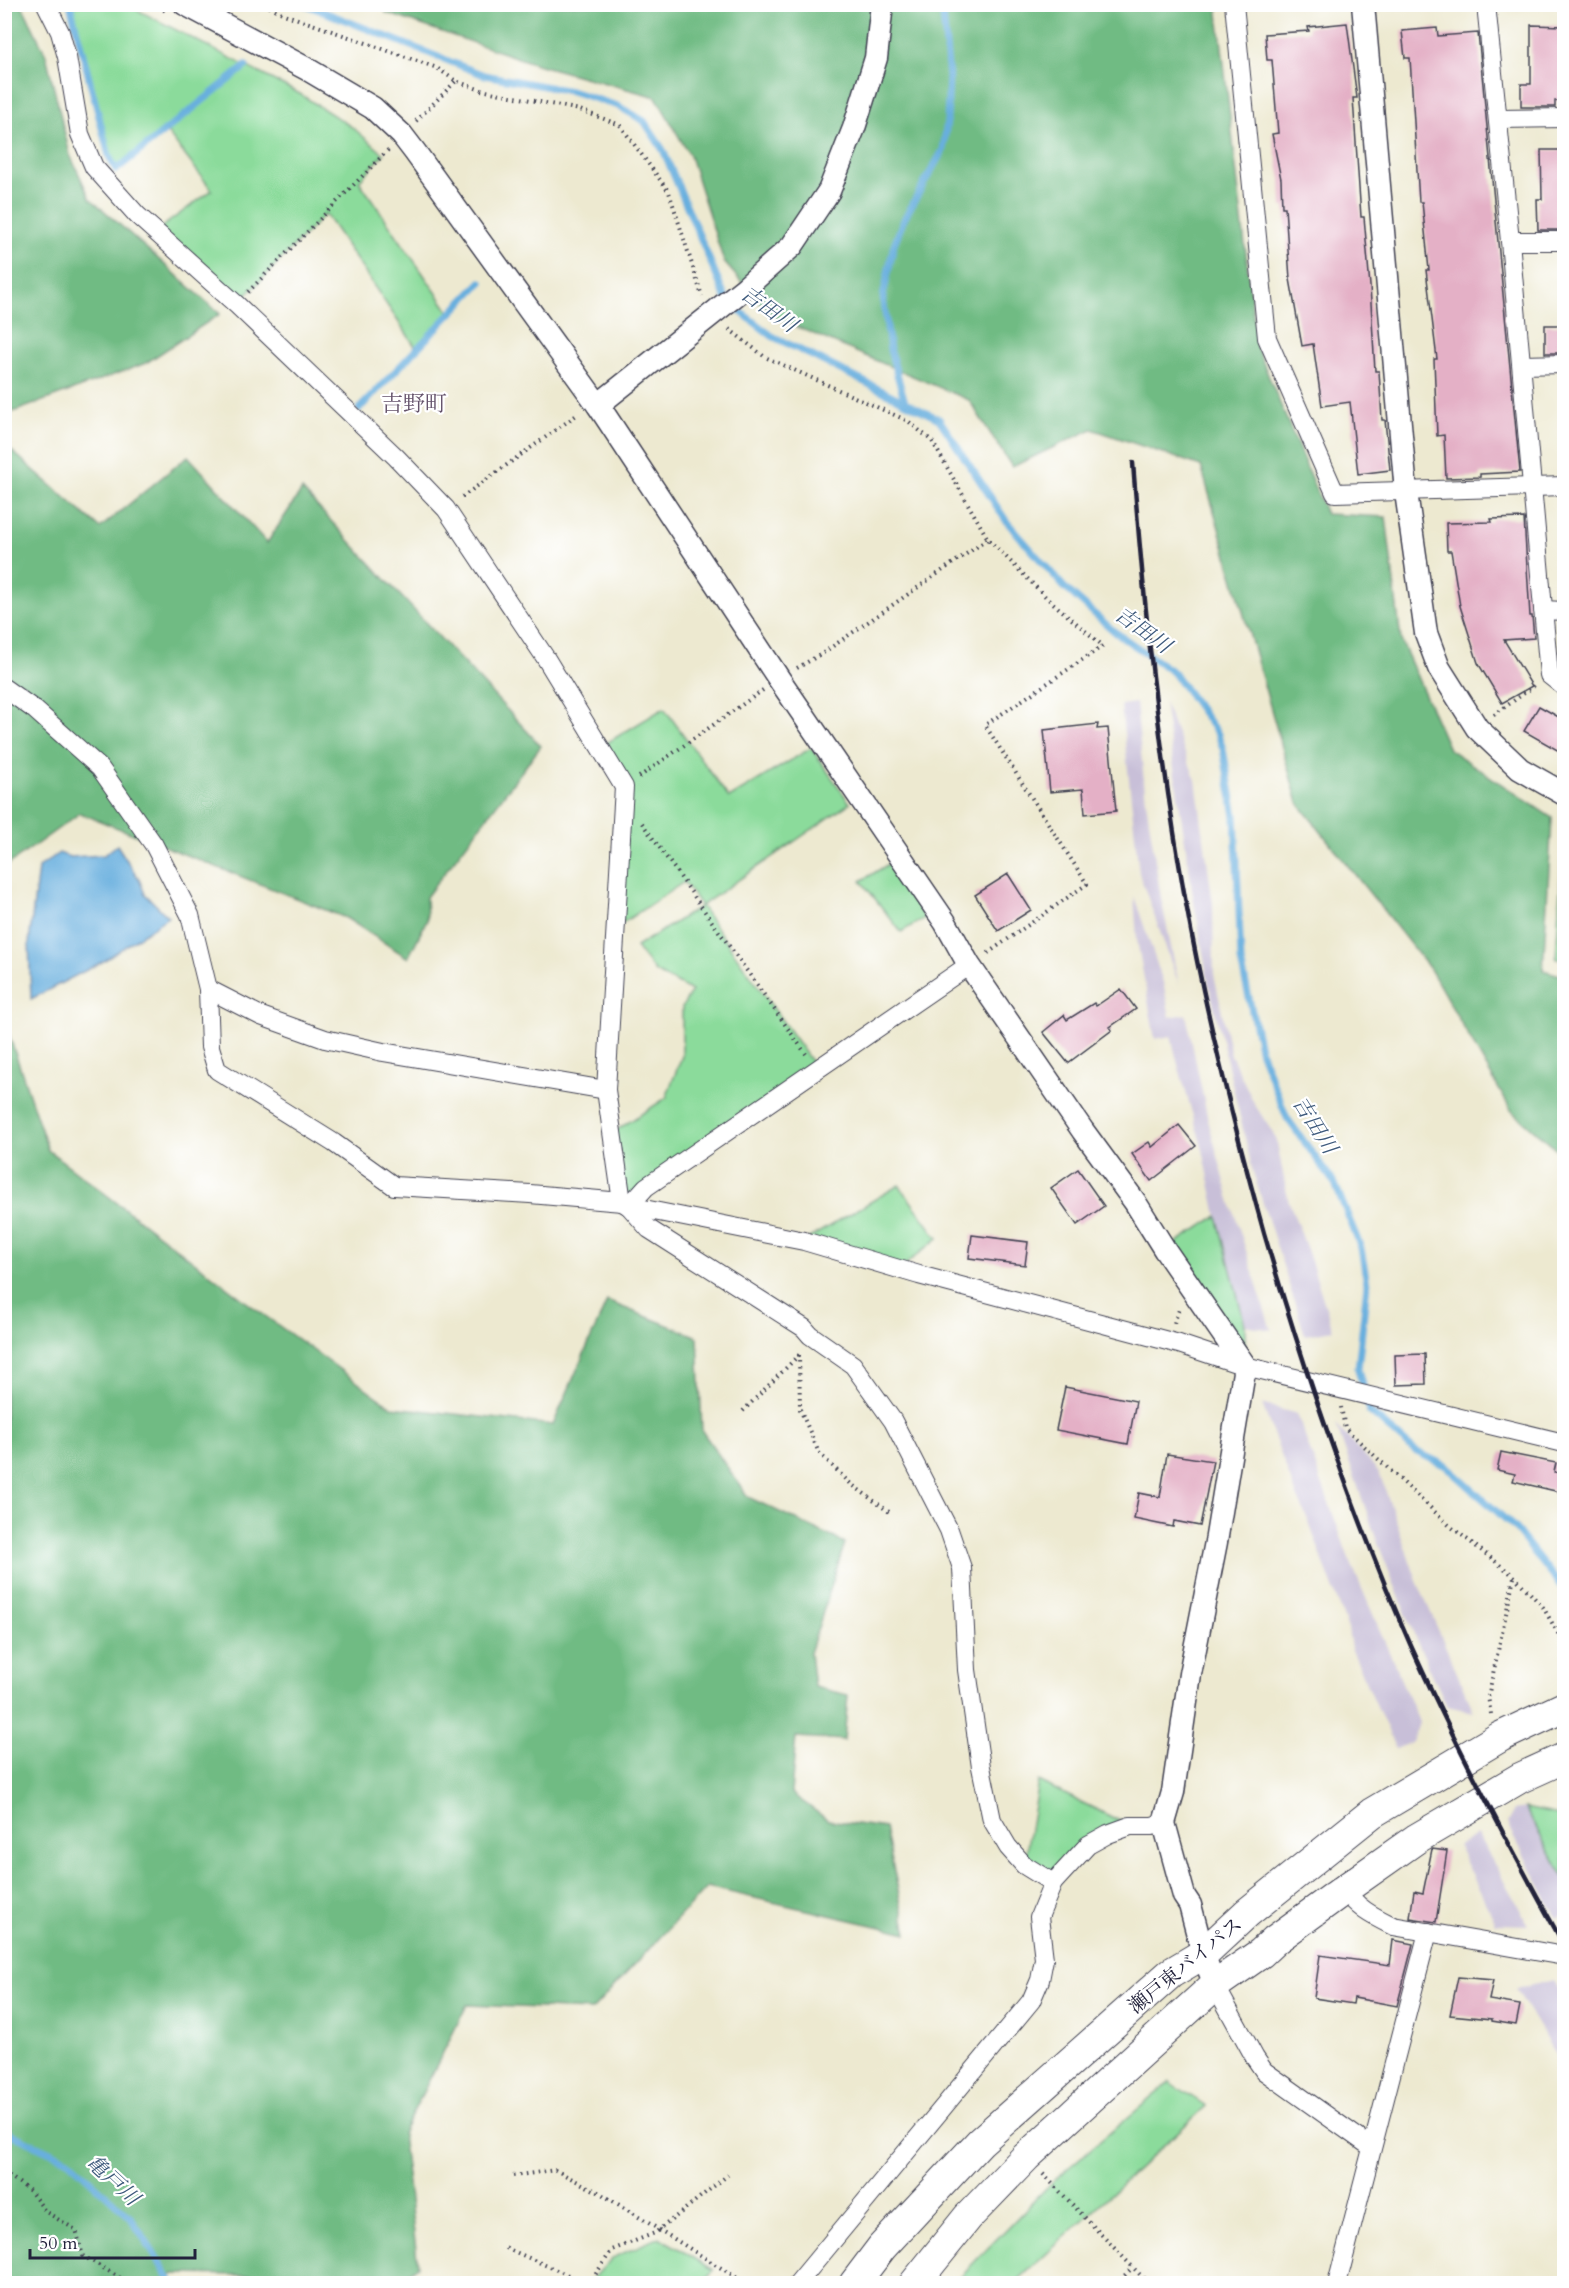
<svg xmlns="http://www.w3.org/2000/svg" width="1569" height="2288" viewBox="0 0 1569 2288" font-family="Cardo,'Noto Serif JP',serif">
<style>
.industrial{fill:#c8bfd8}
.green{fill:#8bdb9b;stroke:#567e6b;stroke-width:1.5}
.forest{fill:#70bb83;stroke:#496e5f;stroke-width:1.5}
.water{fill:#67afde;stroke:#44688c;stroke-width:1.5}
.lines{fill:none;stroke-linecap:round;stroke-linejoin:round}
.stream{stroke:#67afde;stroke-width:7}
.building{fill:#e4b0c6}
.minor-casing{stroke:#404051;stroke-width:20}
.tertiary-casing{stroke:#404051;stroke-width:25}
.trunk-casing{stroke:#404051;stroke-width:32}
.path{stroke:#404051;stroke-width:4;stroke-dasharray:1.5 4.5;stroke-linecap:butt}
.minor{stroke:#fff;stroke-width:18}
.tertiary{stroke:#fff;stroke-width:22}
.trunk{stroke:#fff;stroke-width:30}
.rail{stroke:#22223b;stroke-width:4.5}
.labels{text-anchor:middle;stroke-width:4.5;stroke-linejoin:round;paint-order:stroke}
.street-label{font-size:20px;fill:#22223b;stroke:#fff}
.water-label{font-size:21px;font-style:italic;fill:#3e5a7c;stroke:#fff}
.quarter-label{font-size:22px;fill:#66546c;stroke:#fff}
</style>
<rect width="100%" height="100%" fill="#fff"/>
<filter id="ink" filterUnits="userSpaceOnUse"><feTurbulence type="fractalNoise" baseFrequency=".0167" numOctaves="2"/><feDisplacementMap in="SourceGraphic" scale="12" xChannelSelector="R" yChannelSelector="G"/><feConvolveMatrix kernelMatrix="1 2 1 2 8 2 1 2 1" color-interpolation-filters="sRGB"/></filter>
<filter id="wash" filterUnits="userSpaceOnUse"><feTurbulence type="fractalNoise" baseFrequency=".008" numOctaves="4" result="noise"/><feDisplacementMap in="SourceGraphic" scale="24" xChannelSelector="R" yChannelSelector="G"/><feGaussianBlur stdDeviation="1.35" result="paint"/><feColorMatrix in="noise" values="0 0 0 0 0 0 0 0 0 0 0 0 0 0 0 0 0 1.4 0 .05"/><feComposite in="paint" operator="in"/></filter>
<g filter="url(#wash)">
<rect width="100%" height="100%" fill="#ede9d0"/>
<g class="industrial">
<polygon points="1164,702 1196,780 1213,904 1214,974 1231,1055 1255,1105 1276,1138 1288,1199 1308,1252 1333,1330 1305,1335 1253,1172 1208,981 1193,895"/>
<polygon points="1136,703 1146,801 1161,898 1179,985 1139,873 1121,705"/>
<polygon points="1134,896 1163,982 1170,1017 1186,1014 1208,1120 1228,1193 1271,1330 1245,1325 1217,1216 1203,1150 1178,1065 1171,1036 1155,1039 1137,940"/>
<polygon points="1262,1404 1297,1414 1348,1556 1419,1722 1412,1742 1396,1749 1351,1648 1348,1629 1308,1520 1293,1487"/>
<polygon points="1336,1425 1379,1472 1417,1581 1474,1712 1447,1706 1416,1639 1377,1541"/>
<polygon points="1525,1808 1564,1878 1564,1914 1557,1918 1507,1823 1514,1810"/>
<polygon points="1477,1834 1529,1925 1496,1924 1458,1846"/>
<polygon points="1554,1980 1564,2000 1564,2069 1516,1989"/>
</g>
<g class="green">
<polygon points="70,5 128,5 300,94 352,127 384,154 359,181 451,314 417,349 325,214 237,305 155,232 212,190 166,131 116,170 109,156"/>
<polygon points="664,708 729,798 811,748 850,803 701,906 818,1071 629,1206 612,1133 666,1098 682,1056 682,1007 692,991 655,972 636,947 701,906 684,882 615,928 624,787 600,747"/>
<polygon points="1564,819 1564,961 1556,958"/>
<polygon points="890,863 925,918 901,932 861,881"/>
<polygon points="899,1185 938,1238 900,1269 804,1241"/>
<polygon points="1217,1216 1245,1325 1245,1366 1165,1250"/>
<polygon points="1038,1781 1130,1826 1108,1834 1053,1883 1024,1865"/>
<polygon points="1525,1808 1564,1816 1564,1878"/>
<polygon points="1170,2082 1206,2106 1015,2283 954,2283 1054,2180"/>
<polygon points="659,2237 714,2270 703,2283 589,2283 612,2258"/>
</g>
<g class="forest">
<polygon points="22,5 46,55 70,155 90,198 220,314 146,363 5,415 4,5"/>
<polygon points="383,5 1217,5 1257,348 1326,514 1386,517 1401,640 1449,749 1552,818 1543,970 1564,976 1564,1156 1511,1110 1430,969 1298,803 1201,466 1092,429 1012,467 969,400 771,316 724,262 690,156 656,97 536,64 386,13"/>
<polygon points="4,444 100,528 188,456 267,543 302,490 541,746 426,897 427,920 408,958 346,918 80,813 5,867"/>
<polygon points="5,1023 48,1150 257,1310 392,1407 553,1425 607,1301 698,1337 702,1431 748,1497 845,1543 810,1653 814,1687 848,1695 844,1740 796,1737 791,1793 828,1820 885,1828 907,1933 707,1887 592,2010 467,2005 402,2134 418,2266 394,2284 299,2276 174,2274 166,2283 5,2283"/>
</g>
<polygon class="water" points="117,845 139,879 145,894 168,917 102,962 31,999 29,943 38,868 59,853 70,857 104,855"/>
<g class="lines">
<g class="stream">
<polyline points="70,4 109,156 116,170 246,66"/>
<polyline points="304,4 484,75 571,91 618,106 644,121 663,150 727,301 772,336 939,419 1007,522 1064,587 1115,632 1173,672 1218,734 1223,749 1235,816 1241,961 1261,1053 1287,1118 1335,1184 1361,1248 1367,1284 1358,1369 1369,1411 1415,1451 1446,1466 1514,1527 1564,1590"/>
<polyline points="905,402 890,350 883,297 894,244 905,217 943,150 947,121 949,77 942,4"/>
<polyline points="359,409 481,282"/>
<polyline points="4,2131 68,2160 131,2218 173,2284"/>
</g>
</g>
<g id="blocks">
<g class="building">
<polygon points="1347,23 1357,98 1353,98 1361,217 1364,217 1370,286 1375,371 1379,371 1382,420 1385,420 1390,470 1358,474 1350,402 1322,406 1313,344 1302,346 1290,279 1285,207 1282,207 1281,179 1272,134 1278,133 1272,60 1267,60 1265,34 1309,31 1308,27"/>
<polygon points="1531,25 1564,26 1564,101 1555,101 1555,107 1521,107 1521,84 1531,84"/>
<polygon points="1437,28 1438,36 1478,33 1520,472 1480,474 1480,477 1446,478 1444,435 1437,436 1434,359 1437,359 1426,270 1429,270 1422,202 1419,202 1410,58 1405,58 1402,31"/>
<polygon points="1541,150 1564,150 1564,176 1562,176 1564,230 1538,230 1537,199 1542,199"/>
<rect x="1545" y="325" width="19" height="28"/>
<polygon points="1524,518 1530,616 1532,616 1534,638 1504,640 1532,686 1502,703 1478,663 1460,606 1451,551 1447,551 1446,523 1492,522 1491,519"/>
<polygon points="1539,706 1564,720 1564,741 1559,751 1524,731"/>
<polygon points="1098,724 1097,729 1108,728 1116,811 1085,814 1083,789 1050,792 1044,730"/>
<polygon points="1008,874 1031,910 998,931 975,895"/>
<polygon points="1121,989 1136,1009 1110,1027 1112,1030 1068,1063 1043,1032 1064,1015 1067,1020 1094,1003 1096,1006"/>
<polygon points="1179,1125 1196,1146 1151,1181 1132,1154 1149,1142 1152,1147"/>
<polygon points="1078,1169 1104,1206 1077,1225 1051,1188"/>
<polygon points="972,1235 1028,1242 1025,1265 969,1258"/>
<polygon points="1425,1354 1426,1384 1396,1385 1395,1355"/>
<polygon points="1065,1387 1136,1401 1128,1444 1056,1430"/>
<polygon points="1501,1452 1556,1463 1554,1472 1564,1474 1564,1493 1513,1481 1515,1474 1497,1470"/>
<polygon points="1167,1454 1213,1461 1200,1526 1174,1521 1173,1527 1134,1519 1139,1493 1160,1497"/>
<polygon points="1432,1849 1447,1851 1436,1922 1410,1918 1414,1891 1423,1893"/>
<polygon points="1393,1940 1413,1944 1397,2006 1354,1998 1353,2004 1314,1998 1320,1955 1390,1965"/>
<polygon points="1458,1977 1493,1980 1489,2000 1520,2005 1516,2025 1492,2021 1492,2019 1450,2015"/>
</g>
</g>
</g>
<g filter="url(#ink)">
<use href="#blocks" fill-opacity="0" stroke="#404051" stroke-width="1.5"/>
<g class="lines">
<g class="minor-casing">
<g id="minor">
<polyline points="46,4 60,32 67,57 80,134 94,167 137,215 237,305 396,457 446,509 545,657 624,787 606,1090 622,1202"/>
<polyline points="1234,4 1267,338 1335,493 1564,486"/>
<polyline points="1486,4 1510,241 1549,675 1564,687"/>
<polyline points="1498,119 1564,118"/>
<polyline points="1510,241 1564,241"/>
<polyline points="1522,365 1564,364"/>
<polyline points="1543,610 1564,611"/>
<polyline points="4,688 35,710 100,768 154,845 190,915 208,989 210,1047 217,1070 334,1143 394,1186 530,1194 622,1202 629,1206 804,1241 919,1275 1179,1344 1245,1366 1564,1443"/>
<polyline points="208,989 261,1016 325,1039 383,1052 606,1090"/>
<polyline points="629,1206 649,1229 804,1328 810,1335 853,1365 893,1421 949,1530 962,1568 967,1670 981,1767 992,1820 1008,1847 1024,1865 1053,1883"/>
<polyline points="629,1206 646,1187 969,965"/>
<path d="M1345,1889C1356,1908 1373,1916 1393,1926L1564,1956"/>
<polyline points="1215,1985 1255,2058 1264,2071 1371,2147"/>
<polyline points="797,2284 1031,2001 1040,1980 1044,1959 1039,1917 1053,1883 1088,1845 1108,1834 1130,1826 1152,1826 1164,1823"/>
<polyline points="1337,2284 1428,1932"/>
</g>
</g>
<g class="tertiary-casing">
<g id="tertiary">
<polyline points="185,4 307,69 373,108 402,135 415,152 598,405 779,679 945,922 969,965 1083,1131 1135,1202 1165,1250 1245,1366 1216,1542 1190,1674 1173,1792 1164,1823 1184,1896 1190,1905 1203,1954 1215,1985"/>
<polyline points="1363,4 1406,492 1426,633 1439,668 1477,728 1520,769 1564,794"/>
<polyline points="598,405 746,287 792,246 829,191 854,128 876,58 882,4"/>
</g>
</g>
<g class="trunk-casing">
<g id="trunk">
<polyline points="854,2284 882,2247 980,2142 1171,1973 1203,1954 1247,1913 1372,1813 1500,1737 1564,1707"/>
<polyline points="914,2284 968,2217 1026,2157 1215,1985 1261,1953 1275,1940 1345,1889 1416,1839 1520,1778 1564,1758"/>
</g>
</g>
<g class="path">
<polyline points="153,4 166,11"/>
<polyline points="264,4 284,14 437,68 456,81 481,90 580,110 620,125 669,192 702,296"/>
<polyline points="416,121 456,81"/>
<polyline points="248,292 388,150"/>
<polyline points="729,329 765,357 908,421 932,441 988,539 1047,598 1103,646 985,725 1087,884 988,953"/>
<polyline points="462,497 578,414"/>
<polyline points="797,668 823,653 988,539"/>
<polyline points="1494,715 1534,686"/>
<polyline points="639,777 763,690"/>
<polyline points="642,823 806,1054"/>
<polyline points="1174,1323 1180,1307"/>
<polyline points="799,1355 800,1409 819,1453 851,1484 892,1514"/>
<polyline points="1341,1407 1345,1428 1450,1526 1514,1576 1543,1607 1564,1644"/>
<polyline points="743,1411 800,1354"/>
<polyline points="1491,1714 1488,1697 1514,1577"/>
<polyline points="4,2172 30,2191 46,2212 76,2230 83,2256 122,2279 126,2284"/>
<polyline points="1043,2174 1149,2284"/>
<polyline points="513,2176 555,2170 600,2193 747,2284"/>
<polyline points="506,2248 589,2284"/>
<polyline points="589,2284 612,2250 655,2233 728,2175"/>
<polyline points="1116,2284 1133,2267"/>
</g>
<use href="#minor" class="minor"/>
<use href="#tertiary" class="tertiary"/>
<use href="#trunk" class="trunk"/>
<path class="rail" d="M1133,463C1144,608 1159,754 1185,898C1205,1011 1233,1122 1264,1233C1305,1373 1352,1512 1411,1646C1457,1748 1510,1848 1564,1945"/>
</g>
</g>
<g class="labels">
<g class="street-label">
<text transform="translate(1185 1965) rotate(-39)" y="7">瀬戸東バイパス</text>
</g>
<g class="water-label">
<text transform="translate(769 309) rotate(36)" y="7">吉田川</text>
<text transform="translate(1143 630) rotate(36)" y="7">吉田川</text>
<text transform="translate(1315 1125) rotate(58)" y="7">吉田川</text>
<text transform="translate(113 2180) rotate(43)" y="7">亀戸川</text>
</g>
<g class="quarter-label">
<text x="414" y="411">吉野町</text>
</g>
</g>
<rect width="1569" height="2288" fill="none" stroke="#fff" stroke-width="24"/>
<path d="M30 2249v9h165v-9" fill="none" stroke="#22223b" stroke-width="3"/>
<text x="39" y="2249" font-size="18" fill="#22223b" stroke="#ffffff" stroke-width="4.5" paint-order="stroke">50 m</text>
</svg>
